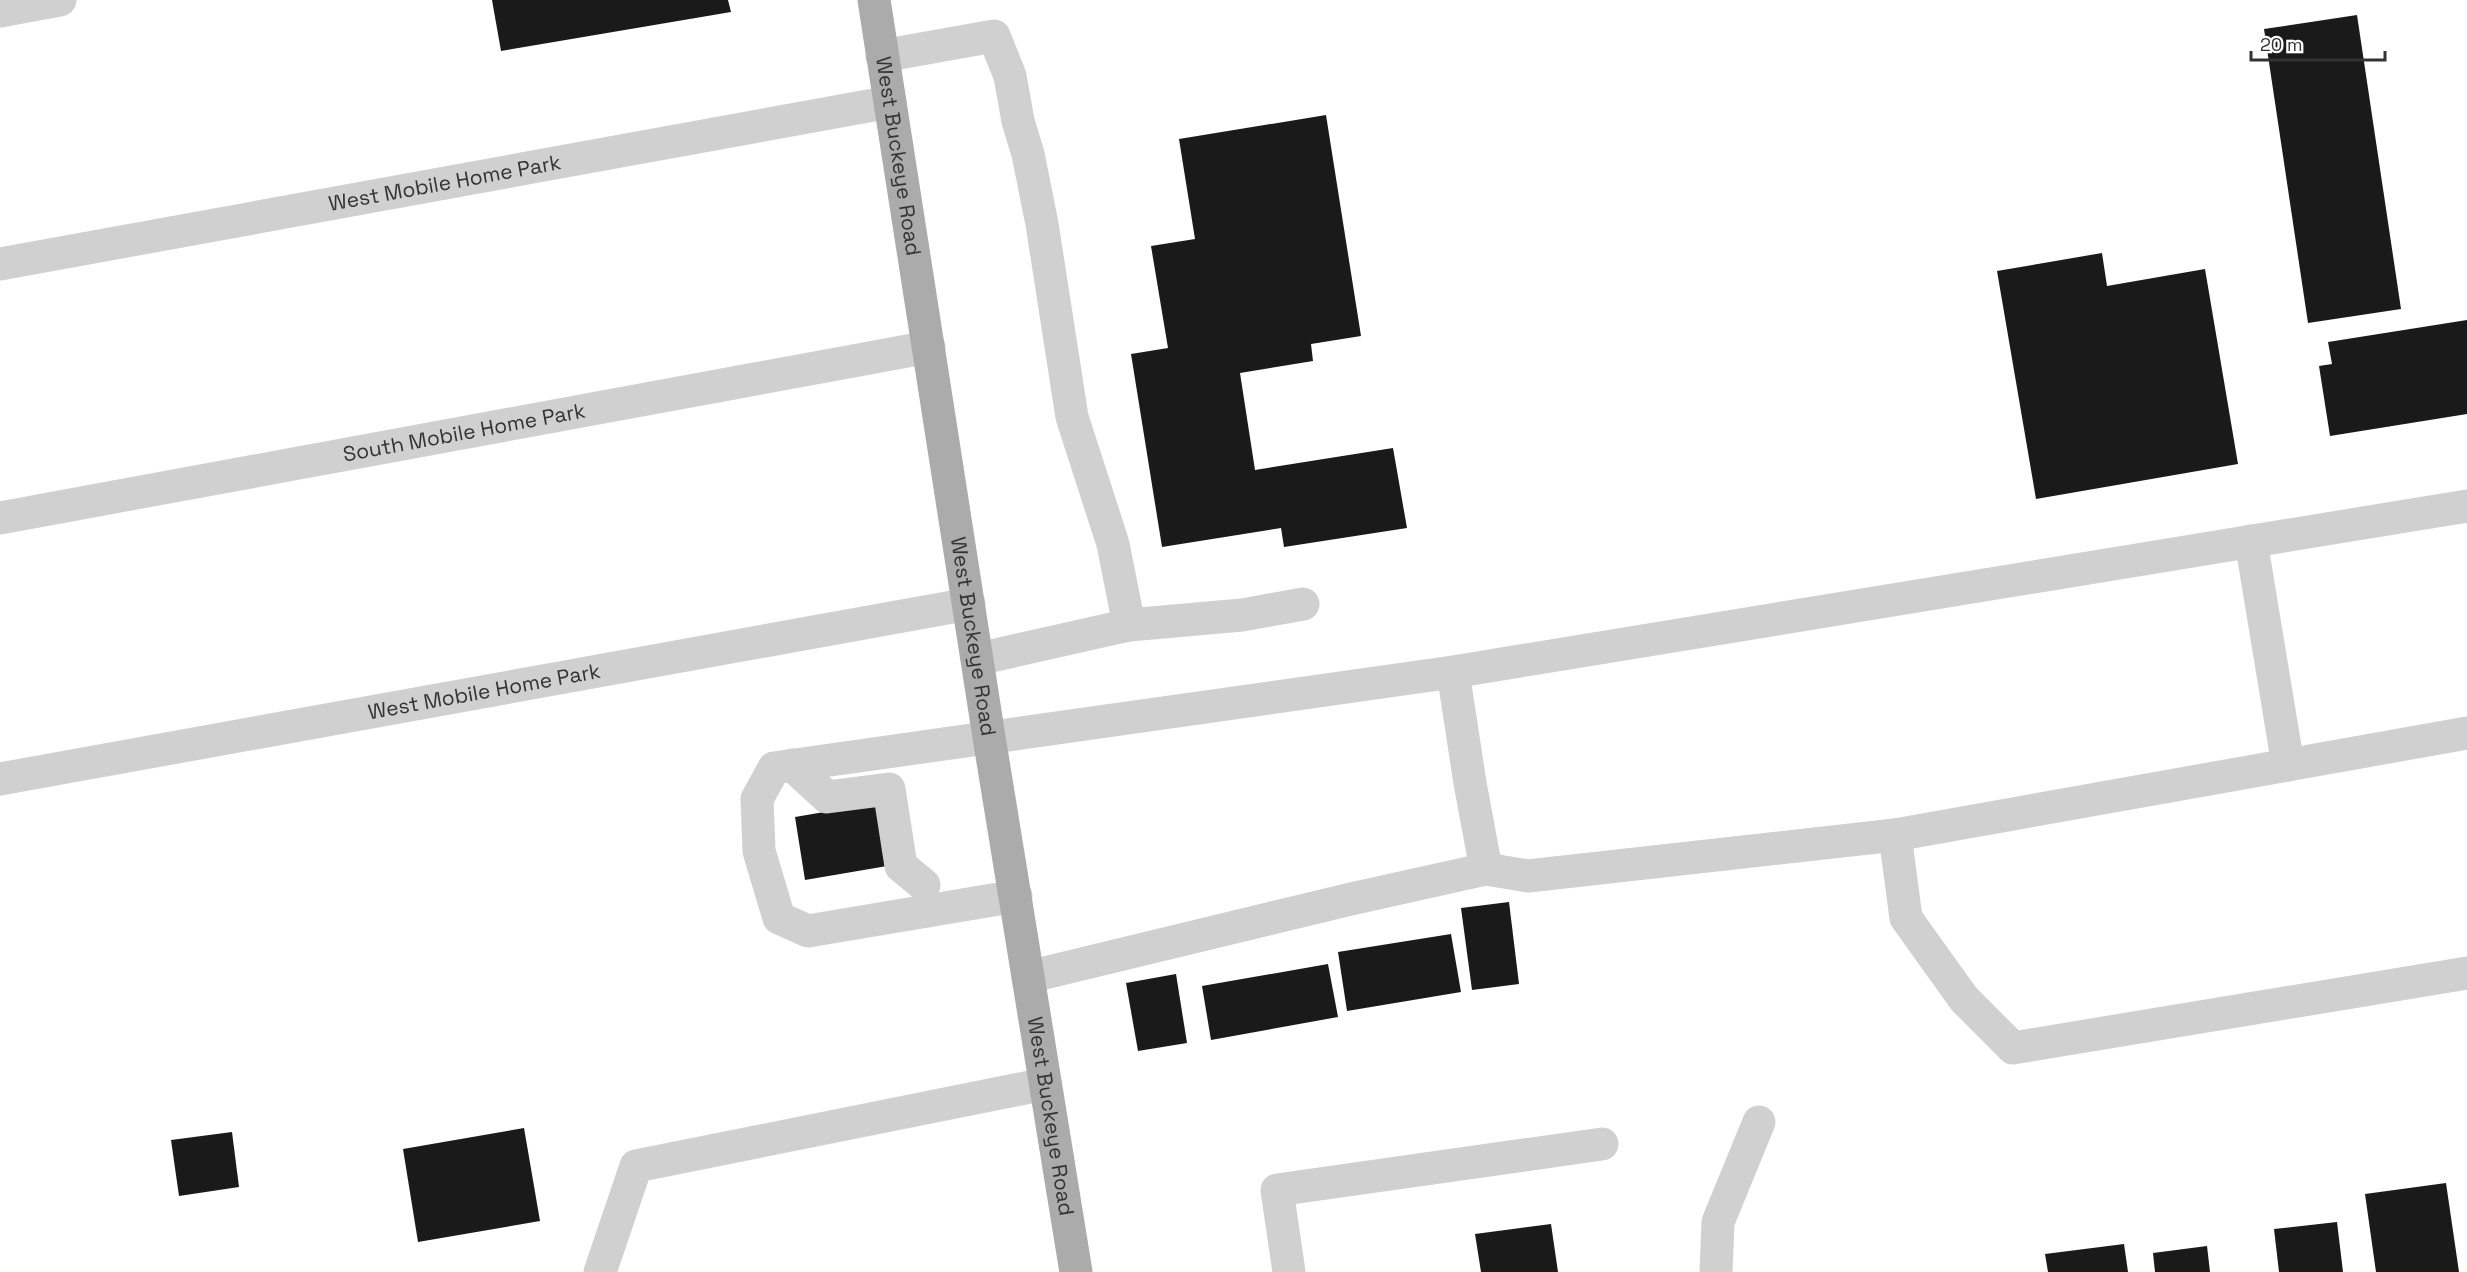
<svg xmlns="http://www.w3.org/2000/svg" width="2467" height="1272" viewBox="0 0 2467 1272" font-family="'Space Grotesk',sans-serif">
<style>
.building{fill:#1a1a1a}
.lines{fill:none;stroke-linecap:round;stroke-linejoin:round}
.minor{stroke:#d0d0d0;stroke-width:33}
.major{stroke:#ababab;stroke-width:33}
.labels{text-anchor:middle;stroke-width:6;stroke-linejoin:round;paint-order:stroke}
.street-label{font-size:21px;fill:#333;stroke:#fff}
</style>
<rect width="100%" height="100%" fill="#fff"/>
<g class="building">
<polygon points="492,0 728,0 731,12 501,51"/>
<polygon points="2357,15 2401,309 2308,323 2264,29"/>
<polygon points="1326,115 1361,336 1311,344 1313,361 1240,373 1255,470 1393,448 1407,528 1284,547 1281,528 1162,547 1131,354 1168,348 1151,246 1195,239 1179,139"/>
<polygon points="2102,253 2107,286 2205,269 2238,464 2036,499 1997,271"/>
<polygon points="2467,320 2467,414 2330,436 2319,366 2332,364 2328,342"/>
<polygon points="883,802 893,865 805,880 795,817"/>
<polygon points="1509,902 1519,984 1472,990 1461,908"/>
<polygon points="1451,934 1461,992 1347,1011 1338,952"/>
<polygon points="1328,964 1338,1017 1211,1040 1202,986"/>
<polygon points="1176,974 1187,1043 1138,1051 1126,983"/>
<polygon points="524,1128 540,1221 418,1242 403,1149"/>
<polygon points="232,1132 239,1187 179,1196 171,1140"/>
<polygon points="2446,1183 2459,1272 2376,1272 2365,1194"/>
<polygon points="2337,1222 2343,1272 2279,1272 2274,1229"/>
<polygon points="1551,1224 1558,1272 1481,1272 1475,1234"/>
<polygon points="2124,1244 2128,1272 2048,1272 2045,1254"/>
<polygon points="2207,1246 2210,1272 2155,1272 2153,1253"/>
</g>
<g class="lines">
<g class="minor">
<polyline points="0,11 60,0"/>
<polyline points="882,56 994,36 1010,76 1018,121 1028,154 1042,224 1072,417 1113,544 1129,625 978,659"/>
<path id="s1" d="M0,264L890,102"/>
<path id="s2" d="M0,518L929,347"/>
<polyline points="2251,541 2288,765"/>
<polyline points="1129,625 1242,615 1303,604"/>
<polyline points="1453,672 1470,783 1486,869"/>
<polyline points="792,765 827,797 889,789 901,866 924,885"/>
<path id="s3" d="M0,779L969,604"/>
<polyline points="1895,835 2467,733"/>
<polyline points="1016,896 808,931 779,918 759,851 757,799 774,768 1453,672 2467,506"/>
<polyline points="1028,977 1351,899 1486,869 1528,876 1895,835 1906,918 1964,999 2013,1048 2467,973"/>
<polyline points="600,1272 636,1166 1045,1084"/>
<polyline points="1289,1272 1277,1190 1602,1144"/>
<polyline points="1716,1272 1718,1222 1759,1122"/>
</g>
<path class="major" id="s4" d="M874,0L989,737L1076,1272"/>
</g>
<g class="labels">
<g class="street-label">
<text dy="7" stroke="none"><textPath href="#s4" startOffset="158">West Buckeye Road</textPath></text>
<text dy="7" stroke="none"><textPath href="#s1" startOffset="452">West Mobile Home Park</textPath></text>
<text dy="7" stroke="none"><textPath href="#s2" startOffset="472">South Mobile Home Park</textPath></text>
<text dy="7" stroke="none"><textPath href="#s4" startOffset="644">West Buckeye Road</textPath></text>
<text dy="7" stroke="none"><textPath href="#s3" startOffset="492">West Mobile Home Park</textPath></text>
<text dy="7" stroke="none"><textPath href="#s4" startOffset="1130">West Buckeye Road</textPath></text>
</g>
</g>
<path d="M2251 51v9h134v-9" fill="none" stroke="#333333" stroke-width="3"/>
<text x="2260" y="51" font-size="18" fill="#333333" stroke="#ffffff" stroke-width="4.5" paint-order="stroke">20 m</text>
</svg>
